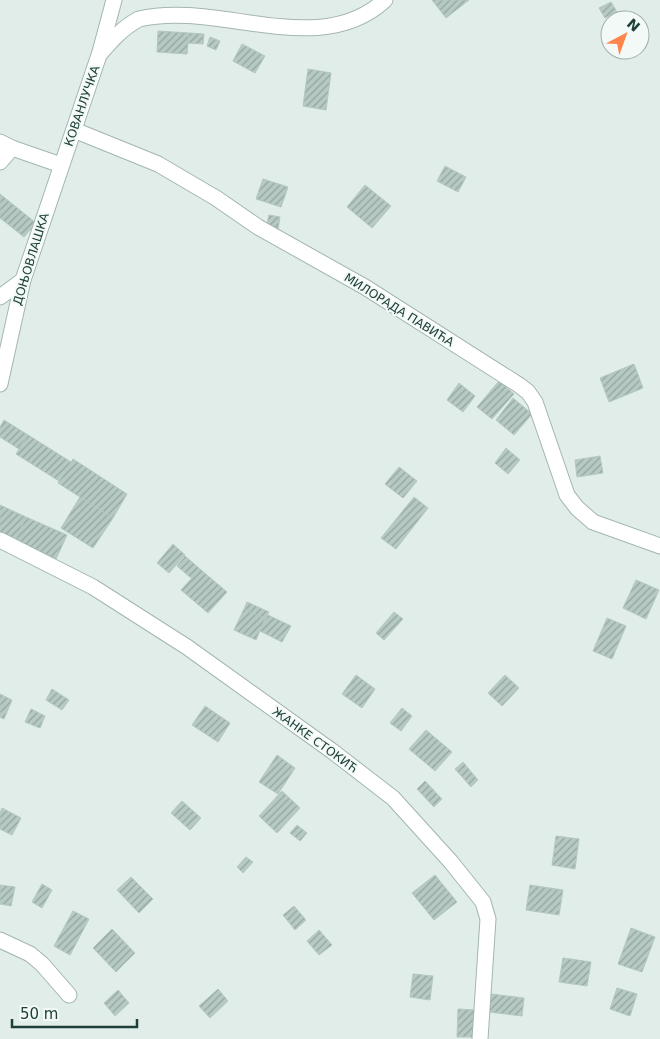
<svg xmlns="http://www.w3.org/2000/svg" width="660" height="1039" viewBox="0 0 660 1039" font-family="'DejaVu Sans',sans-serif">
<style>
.building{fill:url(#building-hatch);stroke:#b3c8c1}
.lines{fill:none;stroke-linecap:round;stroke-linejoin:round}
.minor-casing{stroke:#a3b6b1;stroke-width:17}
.minor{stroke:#fff;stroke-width:15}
.labels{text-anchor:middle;stroke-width:4;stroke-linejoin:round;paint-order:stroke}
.street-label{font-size:12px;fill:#1f403a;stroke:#f2f9f6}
</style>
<defs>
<pattern id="building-hatch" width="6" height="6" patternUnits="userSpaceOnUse" patternTransform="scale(1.25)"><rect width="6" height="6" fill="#b6c9c2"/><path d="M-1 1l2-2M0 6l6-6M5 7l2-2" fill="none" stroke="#93a59f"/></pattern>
</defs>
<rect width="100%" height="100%" fill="#e1ede9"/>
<g class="building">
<polygon points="432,0 469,0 446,18"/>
<polygon points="611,2 617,12 605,18 599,8"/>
<polygon points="158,31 189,33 187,54 157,52"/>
<polygon points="189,33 204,34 203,44 188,43"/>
<polygon points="210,37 220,41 216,50 207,46"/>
<polygon points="242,44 265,56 255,73 233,61"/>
<polygon points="308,69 331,73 326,110 303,106"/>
<polygon points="445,166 466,177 458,192 437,181"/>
<polygon points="263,179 288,187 281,207 256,199"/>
<polygon points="365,185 391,206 372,228 347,207"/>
<polygon points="0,194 36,223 24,237 0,218"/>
<polygon points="269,215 280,217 278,230 266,228"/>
<polygon points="634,364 643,388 609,402 600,378"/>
<polygon points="499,381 514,394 492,419 477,407"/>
<polygon points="459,383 475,396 463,412 447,400"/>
<polygon points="513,398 532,414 514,435 496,420"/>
<polygon points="4,420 28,435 19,449 0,437 0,427"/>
<polygon points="28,435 71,462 59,481 16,454"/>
<polygon points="506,448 520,460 508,474 495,463"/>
<polygon points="600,456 603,473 577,477 575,460"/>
<polygon points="73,459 127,494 113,518 58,483"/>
<polygon points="399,467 417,481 403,498 385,484"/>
<polygon points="80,497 113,518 93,548 61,528"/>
<polygon points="414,497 428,508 396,549 381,538"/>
<polygon points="0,505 26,517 15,541 0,534"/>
<polygon points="26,517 67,535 56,559 15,541"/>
<polygon points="173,544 185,555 169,573 157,563"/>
<polygon points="185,556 200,569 191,578 177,566"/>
<polygon points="200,569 227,592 208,613 181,590"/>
<polygon points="636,580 659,590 646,619 623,608"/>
<polygon points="247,602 269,612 265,619 244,609"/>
<polygon points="244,609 265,619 256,640 234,630"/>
<polygon points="394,612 403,619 384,640 376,633"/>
<polygon points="268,615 291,626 282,642 260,631"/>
<polygon points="607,618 626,626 612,659 593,651"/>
<polygon points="356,675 375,689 362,708 342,694"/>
<polygon points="505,675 519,688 502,706 488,693"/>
<polygon points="52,689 69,700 62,710 46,700"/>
<polygon points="0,694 12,700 4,719 0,717"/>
<polygon points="205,706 230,723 218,742 192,725"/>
<polygon points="402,708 412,716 401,731 390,723"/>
<polygon points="31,709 45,716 40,728 25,722"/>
<polygon points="426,730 452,752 435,771 409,749"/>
<polygon points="277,755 295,768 278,794 259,782"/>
<polygon points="463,762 478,780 471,787 455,769"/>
<polygon points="425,781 442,799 434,807 417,789"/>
<polygon points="282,791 300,808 277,833 259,816"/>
<polygon points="182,801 201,818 190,830 171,813"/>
<polygon points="2,808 21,818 12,835 0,829 0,813"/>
<polygon points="297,825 307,833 300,841 290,833"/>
<polygon points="556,836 579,839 575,869 552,865"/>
<polygon points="246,857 253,862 243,873 237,867"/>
<polygon points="435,875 457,902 434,920 412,893"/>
<polygon points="131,877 153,899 139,913 117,890"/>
<polygon points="42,884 52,890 42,908 32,902"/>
<polygon points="0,885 15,887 11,906 0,904"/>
<polygon points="530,885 563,890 559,915 526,910"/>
<polygon points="294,906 306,920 295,930 283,915"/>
<polygon points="73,911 89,919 70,955 54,946"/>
<polygon points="631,928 655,937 642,972 618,964"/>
<polygon points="112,929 135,953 116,972 93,948"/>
<polygon points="319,930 332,945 319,955 307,941"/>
<polygon points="563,958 591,962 587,986 559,982"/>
<polygon points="413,974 433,976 430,1000 410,997"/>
<polygon points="617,988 637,994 630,1016 610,1009"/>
<polygon points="218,989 228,1001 210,1018 199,1006"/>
<polygon points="118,990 129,1003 115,1016 104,1003"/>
<polygon points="491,994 524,998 522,1016 489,1012"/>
<polygon points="458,1009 475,1010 474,1037 457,1037"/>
</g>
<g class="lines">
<g class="minor-casing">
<g id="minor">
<polyline points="100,52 114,0"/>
<polyline points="74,130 158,164 216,198 258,227 365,287 519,385 528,392 535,402 567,495 577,508 593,522 660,546"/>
<polyline points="0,142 12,148 61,165"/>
<polyline points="0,162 12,148"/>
<polyline points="0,297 23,280"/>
<path d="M0,384L23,280L99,55C111,41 122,28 139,19C218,0 319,61 385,0"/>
<polyline points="0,540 93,587 187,647 332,751 393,798 451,862 483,902 488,919 480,1039"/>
<polyline points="0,940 30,954 42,964 69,995"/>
</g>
</g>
<use href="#minor" class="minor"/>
</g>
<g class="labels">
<g class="street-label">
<text transform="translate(82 106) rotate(-71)" y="4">КОВАНЛУЧКА</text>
<text transform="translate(31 259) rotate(-73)" y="4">ДОЊОВЛАШКА</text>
<text transform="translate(399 310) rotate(32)" y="4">МИЛОРАДА ПАВИЋА</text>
<text transform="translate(315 740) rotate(36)" y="4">ЖАНКЕ СТОКИЋ</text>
</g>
</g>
<g transform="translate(625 35) rotate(41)"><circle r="24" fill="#f2f9f6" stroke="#9eafab"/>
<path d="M0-4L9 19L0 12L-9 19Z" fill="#ff854e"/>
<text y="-8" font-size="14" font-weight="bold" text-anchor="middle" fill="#1f403a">N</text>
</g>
<path d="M12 1019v8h125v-8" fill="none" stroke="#1f403a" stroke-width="2.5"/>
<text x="20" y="1019" font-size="15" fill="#1f403a" stroke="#f2f9f6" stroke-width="4" paint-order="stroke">50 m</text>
</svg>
